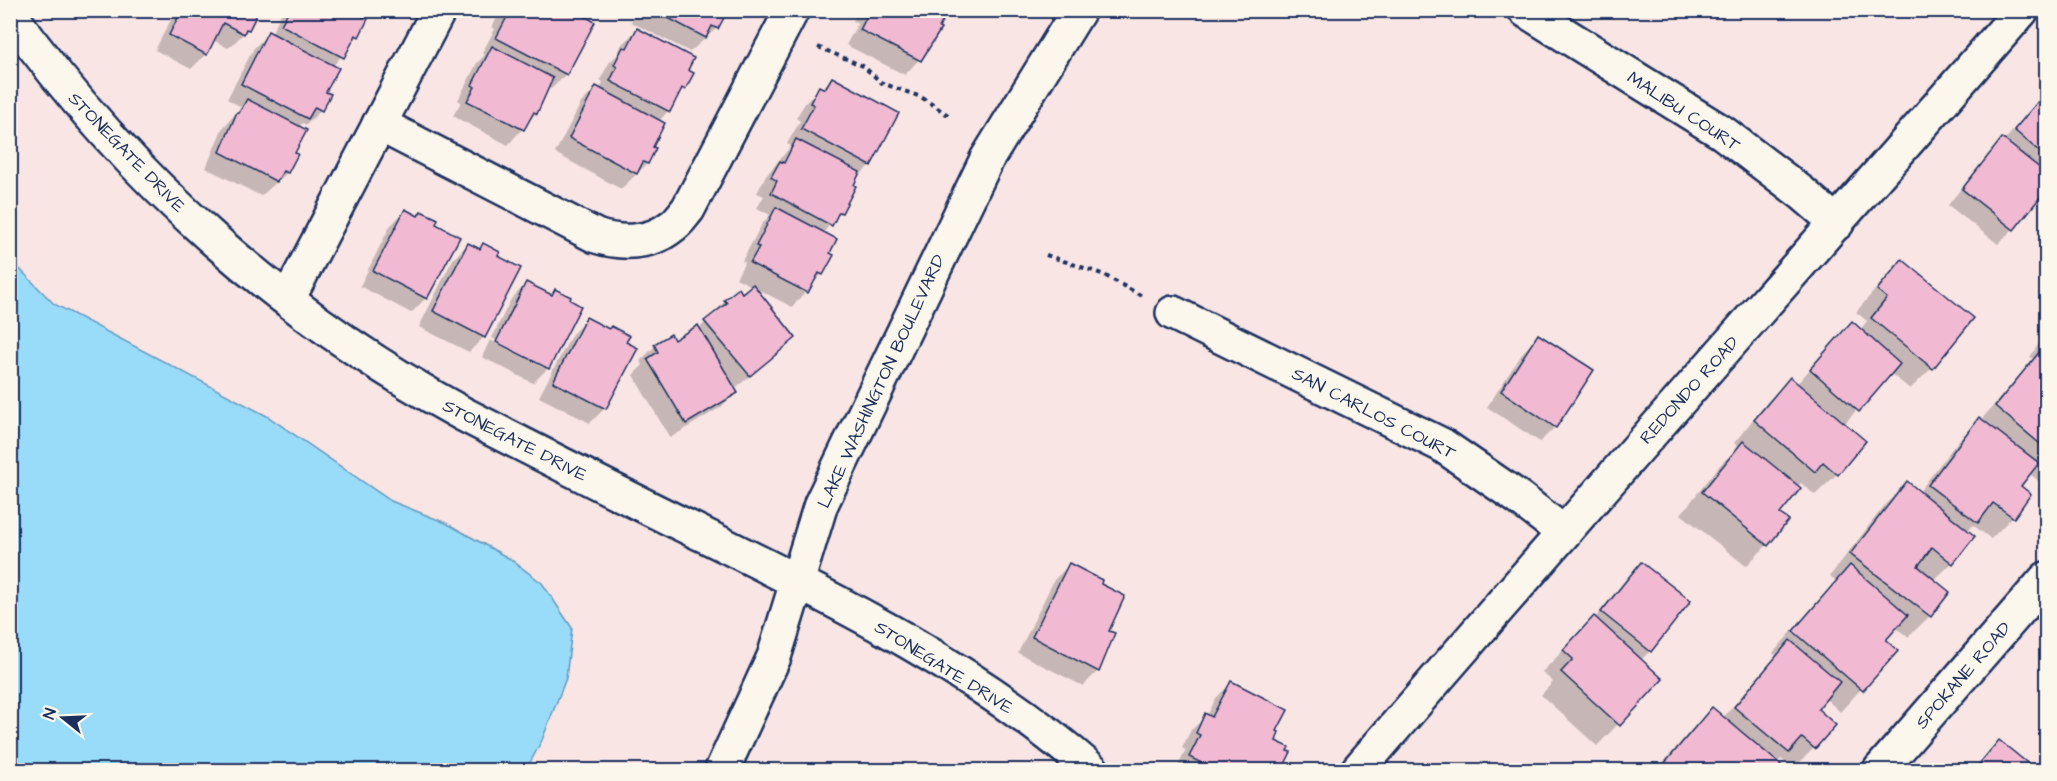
<svg xmlns="http://www.w3.org/2000/svg" width="2057" height="781" viewBox="0 0 2057 781" font-family="'Architects Daughter',sans-serif">
<style>
.water{fill:#98dcfa;stroke:#6697bc;stroke-width:1.5}
.shadow{fill:#0003}
.building{fill:#f1bad2;stroke:#1b2f5e;stroke-width:1.5}
.lines{fill:none;stroke-linecap:round;stroke-linejoin:round}
.minor-casing{stroke:#1b2f5e;stroke-width:38}
.tertiary-casing{stroke:#1b2f5e;stroke-width:38}
.path{stroke:#1b2f5e;stroke-width:4;stroke-dasharray:4.5 4.5;stroke-linecap:butt}
.minor{stroke:#fbf7ec;stroke-width:33}
.tertiary{stroke:#fbf7ec;stroke-width:33}
.labels{text-anchor:middle;stroke-width:6;stroke-linejoin:round;paint-order:stroke}
.street-label{font-size:18px;fill:#1b2f5e;stroke:#fbf7ec}
</style>
<rect width="100%" height="100%" fill="#f8e5e4"/>
<filter id="ink" filterUnits="userSpaceOnUse"><feTurbulence type="fractalNoise" baseFrequency=".0167" numOctaves="2"/><feDisplacementMap in="SourceGraphic" scale="12" xChannelSelector="R" yChannelSelector="G"/><feConvolveMatrix kernelMatrix="1 2 1 2 8 2 1 2 1" color-interpolation-filters="sRGB"/></filter>
<g filter="url(#ink)">
<polygon class="water" points="10,259 54,304 267,416 391,501 446,523 510,559 542,583 572,628 566,678 542,740 526,770 11,770"/>
<g class="shadow">
<polygon points="176,10 255,10 255,15 247,30 232,45 228,48 213,40 206,54 191,69 155,50"/>
<polygon points="283,10 364,10 358,36 333,66 324,92 321,110 306,125 303,123 298,127 287,173 261,196 206,168 222,129 241,107 227,99 254,48 269,33 271,34"/>
<polygon points="501,10 584,10 580,15 566,74 551,89 547,87 536,113 508,145 453,116 461,102 458,100 477,63 485,55 482,53 495,29 492,27"/>
<polygon points="637,10 721,10 717,28 690,52 631,22"/>
<polygon points="859,10 946,10 937,29 939,30 930,47 905,75 846,45 858,23 853,21"/>
<polygon points="637,30 686,70 684,89 676,96 668,111 659,121 647,164 621,189 555,153 581,103 596,88 600,90 603,82 600,80 609,63 617,55 622,44"/>
<polygon points="832,79 897,114 870,165 854,181 840,212 823,233 828,254 822,274 792,307 736,278 745,262 742,261 762,224 770,215 757,208 764,196 757,193 765,177 791,146 787,144 800,121 796,118 805,103"/>
<polygon points="2046,92 2046,196 2043,192 2013,229 1998,244 1948,205 1988,155 2004,141"/>
<polygon points="405,211 416,217 421,212 426,298 411,313 360,286 390,226"/>
<polygon points="468,244 478,250 483,245 484,337 469,352 419,327 453,259"/>
<polygon points="1902,261 1972,318 1932,368 1910,389 1890,373 1844,424 1837,474 1815,495 1801,483 1797,487 1778,514 1767,545 1746,566 1681,514 1721,464 1739,447 1734,443 1769,400 1790,379 1797,384 1837,338 1860,330 1867,321 1856,312 1881,283"/>
<polygon points="526,284 550,296 555,291 548,368 533,383 482,357 490,340 544,368 544,365 492,338 511,299"/>
<polygon points="738,290 794,337 780,352 734,389 736,392 721,407 670,438 633,375 643,365 640,361 655,346 673,342 699,329 725,301"/>
<polygon points="587,319 605,408 590,423 539,397 572,334"/>
<polygon points="2046,333 2046,480 2042,484 2029,473 2018,487 2029,495 2012,517 1991,539 1973,525 1967,531 1952,563 1933,581 1930,616 1908,637 1895,627 1884,640 1896,651 1840,712 1825,698 1815,709 1814,748 1793,769 1781,759 1777,763 1785,770 1657,770 1691,730 1712,709 1723,718 1776,656 1773,653 1836,581 1830,576 1885,505 1907,483 1918,493 1958,441 1980,419 1981,420 2033,359 2030,357"/>
<polygon points="1539,336 1555,427 1540,442 1487,407 1524,351"/>
<polygon points="1641,564 1650,651 1641,660 1661,679 1597,746 1541,695 1553,682 1542,672 1595,618 1626,579"/>
<polygon points="1069,565 1107,631 1098,671 1083,686 1018,653 1054,580"/>
<polygon points="1231,683 1275,731 1274,742 1289,753 1281,770 1176,770 1186,750 1182,748 1191,730 1207,716 1216,698"/>
<polygon points="1999,742 2034,770 1973,770"/>
</g>
<g class="building">
<polygon points="182,10 256,10 255,13 257,14 249,30 246,29 244,34 223,23 207,55 169,35"/>
<polygon points="289,10 366,10 363,17 368,19 359,37 356,35 344,58 281,25"/>
<polygon points="506,10 574,10 595,22 567,75 496,38 509,13"/>
<polygon points="653,10 724,10 727,12 718,29 712,26 706,38"/>
<polygon points="870,10 948,10 939,28 941,29 921,61 860,30"/>
<polygon points="637,28 694,58 688,70 694,73 685,90 682,88 670,112 610,81 617,67 614,65 623,47 627,48"/>
<polygon points="268,31 339,68 326,92 331,94 322,111 315,107 308,119 241,84"/>
<polygon points="492,46 553,78 537,114 534,112 524,130 467,101 475,87 472,85"/>
<polygon points="832,77 899,113 871,166 801,129 814,105 810,103 819,86 825,89"/>
<polygon points="596,86 665,123 653,147 656,148 648,164 643,162 637,174 569,138"/>
<polygon points="2046,92 2046,157 2014,130"/>
<polygon points="247,99 307,130 295,153 298,154 288,173 283,171 277,182 220,152 237,112 239,113"/>
<polygon points="2002,138 2046,173 2046,190 2014,230 1962,189"/>
<polygon points="796,139 860,172 854,185 856,186 842,213 839,212 832,226 771,193 777,181 771,177 780,161 784,163"/>
<polygon points="776,207 837,239 830,253 834,255 823,275 819,273 808,293 750,263 759,247 756,246"/>
<polygon points="405,209 418,216 421,211 438,219 436,224 460,237 427,299 373,271"/>
<polygon points="468,243 480,249 483,243 500,252 498,256 521,268 485,338 433,311"/>
<polygon points="1902,259 1974,318 1933,369 1871,318 1887,298 1877,290"/>
<polygon points="526,282 552,295 555,289 571,297 570,300 581,306 549,369 496,342"/>
<polygon points="753,284 796,338 750,376 704,321 727,303 724,300 739,288 742,293"/>
<polygon points="586,317 609,329 611,326 630,336 626,342 638,348 606,409 553,382"/>
<polygon points="1852,321 1900,364 1859,412 1810,369"/>
<polygon points="698,325 738,393 686,424 647,359 658,352 654,344 671,334 674,340"/>
<polygon points="1538,334 1594,370 1556,428 1501,391"/>
<polygon points="2046,344 2046,449 1995,406"/>
<polygon points="1790,377 1866,441 1838,475 1823,462 1815,472 1754,420"/>
<polygon points="1979,417 2039,463 2021,486 2031,494 2014,518 1993,503 1978,523 1928,485"/>
<polygon points="1743,441 1801,488 1780,514 1789,520 1768,546 1702,492"/>
<polygon points="1907,481 1975,536 1953,564 1932,547 1918,566 1950,592 1931,617 1850,554"/>
<polygon points="1641,562 1691,601 1651,652 1601,612"/>
<polygon points="1069,563 1102,580 1101,584 1125,596 1109,631 1115,633 1099,672 1032,637"/>
<polygon points="1850,565 1908,615 1886,640 1898,651 1863,691 1793,631"/>
<polygon points="1594,616 1663,679 1620,726 1561,672 1573,659 1563,650"/>
<polygon points="1790,640 1840,682 1818,709 1836,725 1815,749 1802,738 1789,753 1734,707"/>
<polygon points="1231,681 1288,710 1277,731 1279,732 1276,741 1289,747 1287,751 1291,752 1282,770 1216,770 1189,757 1200,735 1196,733 1205,713 1212,717"/>
<polygon points="1712,707 1787,770 1659,770"/>
<polygon points="1999,740 2036,770 1974,770"/>
</g>
<g class="lines">
<g class="minor-casing">
<g id="minor">
<polyline points="1525,10 1723,133 1802,193 1837,223"/>
<path d="M379,124L596,236C621,244 650,244 671,227C678,223 683,215 688,209L792,10"/>
<polyline points="288,299 439,10"/>
<polyline points="1173,313 1442,445 1519,498 1563,532"/>
<path d="M1358,770C1577,515 1801,264 2022,10"/>
<polyline points="1880,770 2046,579"/>
</g>
</g>
<g class="tertiary-casing">
<g id="tertiary">
<path d="M10,14C130,181 284,316 463,414C545,456 627,498 710,538C843,604 980,672 1092,770"/>
<polyline points="722,770 774,657 821,504 987,159 1079,10"/>
</g>
</g>
<g class="path">
<polyline points="818,47 863,66 882,83 921,97 948,115"/>
<polyline points="1046,255 1102,274 1144,297"/>
</g>
<use href="#minor" class="minor"/>
<use href="#tertiary" class="tertiary"/>
</g>
</g>
<g class="labels">
<g class="street-label">
<text transform="translate(1684 111) rotate(33)" y="6">MALIBU COURT</text>
<text transform="translate(127 152) rotate(46)" y="6">STONEGATE DRIVE</text>
<text transform="translate(881 381) rotate(-65)" y="6">LAKE WASHINGTON BOULEVARD</text>
<text transform="translate(1689 390) rotate(-48)" y="6">REDONDO ROAD</text>
<text transform="translate(1374 413) rotate(27)" y="6">SAN CARLOS COURT</text>
<text transform="translate(515 440) rotate(27)" y="6">STONEGATE DRIVE</text>
<text transform="translate(944 667) rotate(32)" y="6">STONEGATE DRIVE</text>
<text transform="translate(1963 675) rotate(-49)" y="6">SPOKANE ROAD</text>
</g>
</g>
<rect width="2057" height="781" fill="none" stroke="#fbf7ec" stroke-width="36"/>
<rect x="18" y="18" width="2021" height="745" fill="none" stroke="#1b2f5e" stroke-width="2" filter="url(#ink)"/>
<g transform="translate(63 718) rotate(288)" stroke="#fbf7ec" stroke-width="4.5" paint-order="stroke">
<path d="M0-4.5L10 22L0 15L-10 22Z" fill="#1b2f5e"/>
<text y="-9" font-size="16" font-weight="bold" text-anchor="middle" fill="#1b2f5e">N</text>
</g>
</svg>
